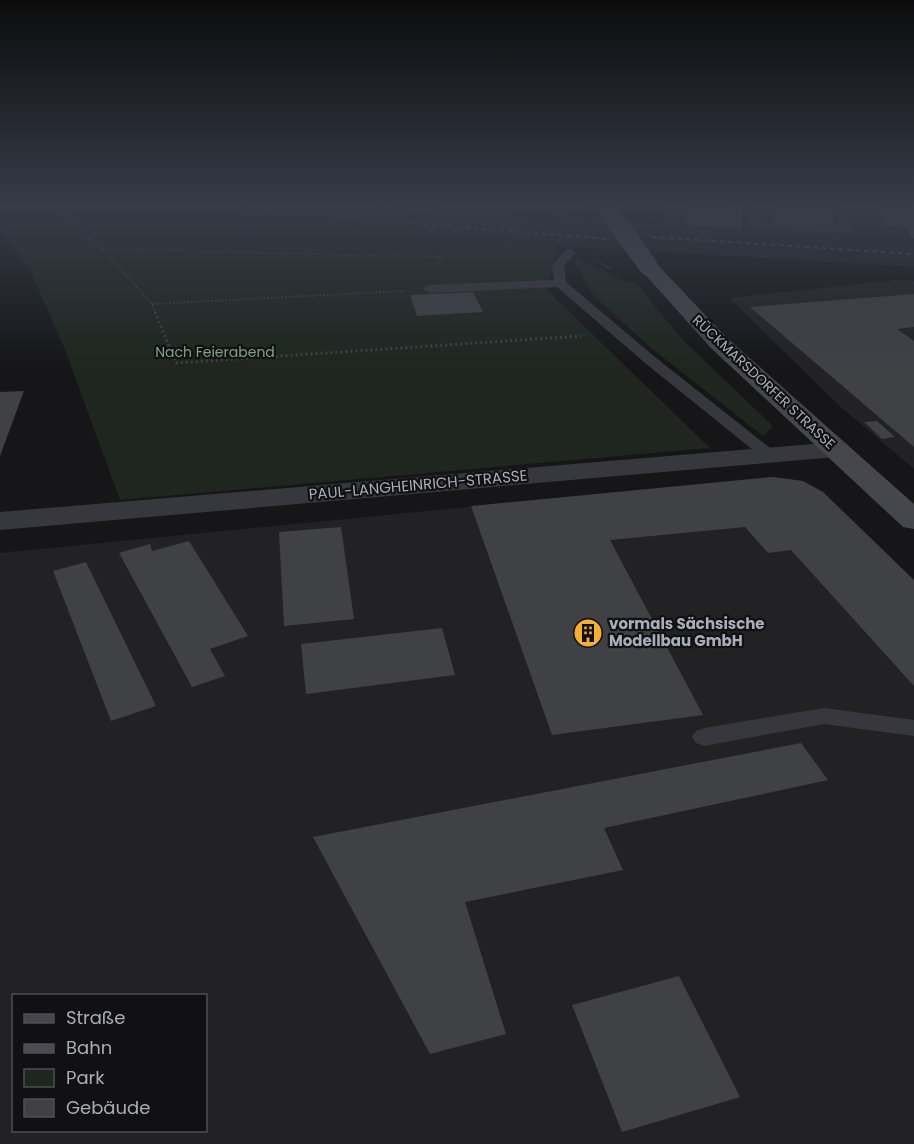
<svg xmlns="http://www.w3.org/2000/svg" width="914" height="1144" viewBox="0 0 914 1144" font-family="Poppins,sans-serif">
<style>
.built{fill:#222225;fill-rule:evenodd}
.green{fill:#1e261f}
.building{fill:#404145}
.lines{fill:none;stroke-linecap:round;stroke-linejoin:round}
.path-far1{stroke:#3d3f44;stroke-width:2;stroke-dasharray:1.5 2;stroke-linecap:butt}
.path{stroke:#3d3f44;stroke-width:3;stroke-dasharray:2 3;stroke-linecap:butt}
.lane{fill:#37383d;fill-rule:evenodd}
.street{fill:#37383d;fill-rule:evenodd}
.secondary{fill:#45474d;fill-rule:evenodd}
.rail{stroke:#4a4c52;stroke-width:2;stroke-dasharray:4.5 4;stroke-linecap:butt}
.secondary-bridge{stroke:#45474d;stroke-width:19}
.labels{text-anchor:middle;stroke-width:4.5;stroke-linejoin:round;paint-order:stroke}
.far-park-label{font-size:14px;fill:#7fa381;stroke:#111113}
.far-street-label{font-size:14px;fill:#a8adb8;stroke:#111113}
.street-label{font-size:15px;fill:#a8adb8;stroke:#111113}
.poi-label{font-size:15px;font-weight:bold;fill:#a8adb8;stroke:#111113;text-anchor:start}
</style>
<rect width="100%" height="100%" fill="#161618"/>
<g class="built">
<polygon points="180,206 511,206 506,216 662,224 666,206 914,206 914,267 558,246"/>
<polygon points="895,280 914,281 914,469 843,409 729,298"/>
<path d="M773,477L803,481L823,492L914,580V1144H0V553ZM14,996H206V1130H14Z"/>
</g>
<g class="green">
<polygon points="0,206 180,206 558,246 547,290 710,448 120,500 64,347 30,270 0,230"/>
<polygon points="369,206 431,213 434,211 505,216 511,206 584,206 599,228 357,211"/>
<polygon points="576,258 628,283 635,282 682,339 773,426 763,436 651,348 594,296 574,263"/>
</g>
<g class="building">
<polygon points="383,206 440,206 431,213"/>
<polygon points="689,206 742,208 742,229 686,225"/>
<polygon points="773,206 830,206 834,227 774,223"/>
<polygon points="878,206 914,206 914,238 911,238 906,227 884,226"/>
<polygon points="473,292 483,312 417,316 410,295"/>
<polygon points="914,294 914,327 897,329 914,341 914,447 750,307"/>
<polygon points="24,391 0,456 0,392"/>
<polygon points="877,421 895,437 882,439 864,422"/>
<polygon points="773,477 803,481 823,492 914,580 914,686 791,550 768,553 745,527 610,540 703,715 552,735 471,506"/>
<polygon points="341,527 354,619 284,626 279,532"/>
<polygon points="189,541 248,636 210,649 225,676 192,687 119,553 150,544 152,551"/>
<polygon points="86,562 156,706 111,721 53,571"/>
<polygon points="442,628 455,675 306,694 301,644"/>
<polygon points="801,743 828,780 604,828 623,870 465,902 506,1034 430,1054 313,837"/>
<polygon points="679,976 740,1097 622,1132 572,1005"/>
</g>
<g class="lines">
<g class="path-far1">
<polyline points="54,206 102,249 152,304 156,314"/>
<path d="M554,206C559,219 569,221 582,221"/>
<polyline points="102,249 442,257 439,264"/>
<polyline points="594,260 611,269"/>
<polyline points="152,304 404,291"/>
</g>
<polyline class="path" points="155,312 176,363 581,336"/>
<g class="lane">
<polygon points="746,206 756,206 758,220 764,222 840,227 834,206 844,206 851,228 842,233 764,228 749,224"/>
<polygon points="570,249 576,252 564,266 566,282 655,357 775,452 777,455 775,458 763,458 645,363 557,287 429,293 423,289 429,285 554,280 552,265 566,250"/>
<polygon points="824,708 914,720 914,736 824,724 704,746 696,743 692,737 696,731 704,728"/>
</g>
<polygon class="street" points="837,442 847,444 851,450 847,456 0,530 0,512"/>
<polygon class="secondary" points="648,260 655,262 727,338 914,504 914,529 903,527 711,348 641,270 638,266 641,262"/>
<g class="rail">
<polyline points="237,206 380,221 608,239"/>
<polyline points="652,237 914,254"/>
</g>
<polyline class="secondary-bridge" points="609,212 648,266"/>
</g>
<linearGradient id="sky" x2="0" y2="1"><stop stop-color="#0c0c0d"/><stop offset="0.56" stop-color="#363c48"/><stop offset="1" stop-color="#363c48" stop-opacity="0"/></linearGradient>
<rect width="914" height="366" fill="url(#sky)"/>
<defs>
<g id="building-disc" transform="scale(1.5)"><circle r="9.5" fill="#f2b134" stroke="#111113"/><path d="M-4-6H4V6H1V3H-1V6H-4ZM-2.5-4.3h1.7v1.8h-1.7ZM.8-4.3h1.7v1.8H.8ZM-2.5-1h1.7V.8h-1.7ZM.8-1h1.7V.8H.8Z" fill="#111"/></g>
</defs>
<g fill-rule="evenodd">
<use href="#building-disc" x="588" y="633"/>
</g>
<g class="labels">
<g class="far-park-label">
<text x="215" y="357">Nach Feierabend</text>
</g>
<g class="far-street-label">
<text transform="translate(764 382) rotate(43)" y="5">RÜCKMARSDORFER STRASSE</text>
</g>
<g class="street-label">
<text transform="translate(418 485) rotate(-5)" y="5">PAUL-LANGHEINRICH-STRASSE</text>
</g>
<g class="poi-label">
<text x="609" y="629">vormals Sächsische<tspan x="609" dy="17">Modellbau GmbH</tspan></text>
</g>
</g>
<rect x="12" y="994" width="195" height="138" fill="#111113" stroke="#4d4f55" stroke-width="1.5"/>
<rect x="24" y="1014" width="30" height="9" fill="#45474d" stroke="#4d4f55" stroke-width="1.5"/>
<text x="66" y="1024" font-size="18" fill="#a8adb8">Straße</text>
<rect x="24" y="1044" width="30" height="9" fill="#4a4c52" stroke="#4d4f55" stroke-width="1.5"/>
<text x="66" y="1054" font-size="18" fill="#a8adb8">Bahn</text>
<rect x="24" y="1069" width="30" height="18" fill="#1e261f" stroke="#4d4f55" stroke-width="1.5"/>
<text x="66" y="1084" font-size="18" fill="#a8adb8">Park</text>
<rect x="24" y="1099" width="30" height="18" fill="#404145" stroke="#4d4f55" stroke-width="1.5"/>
<text x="66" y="1114" font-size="18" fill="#a8adb8">Gebäude</text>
</svg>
